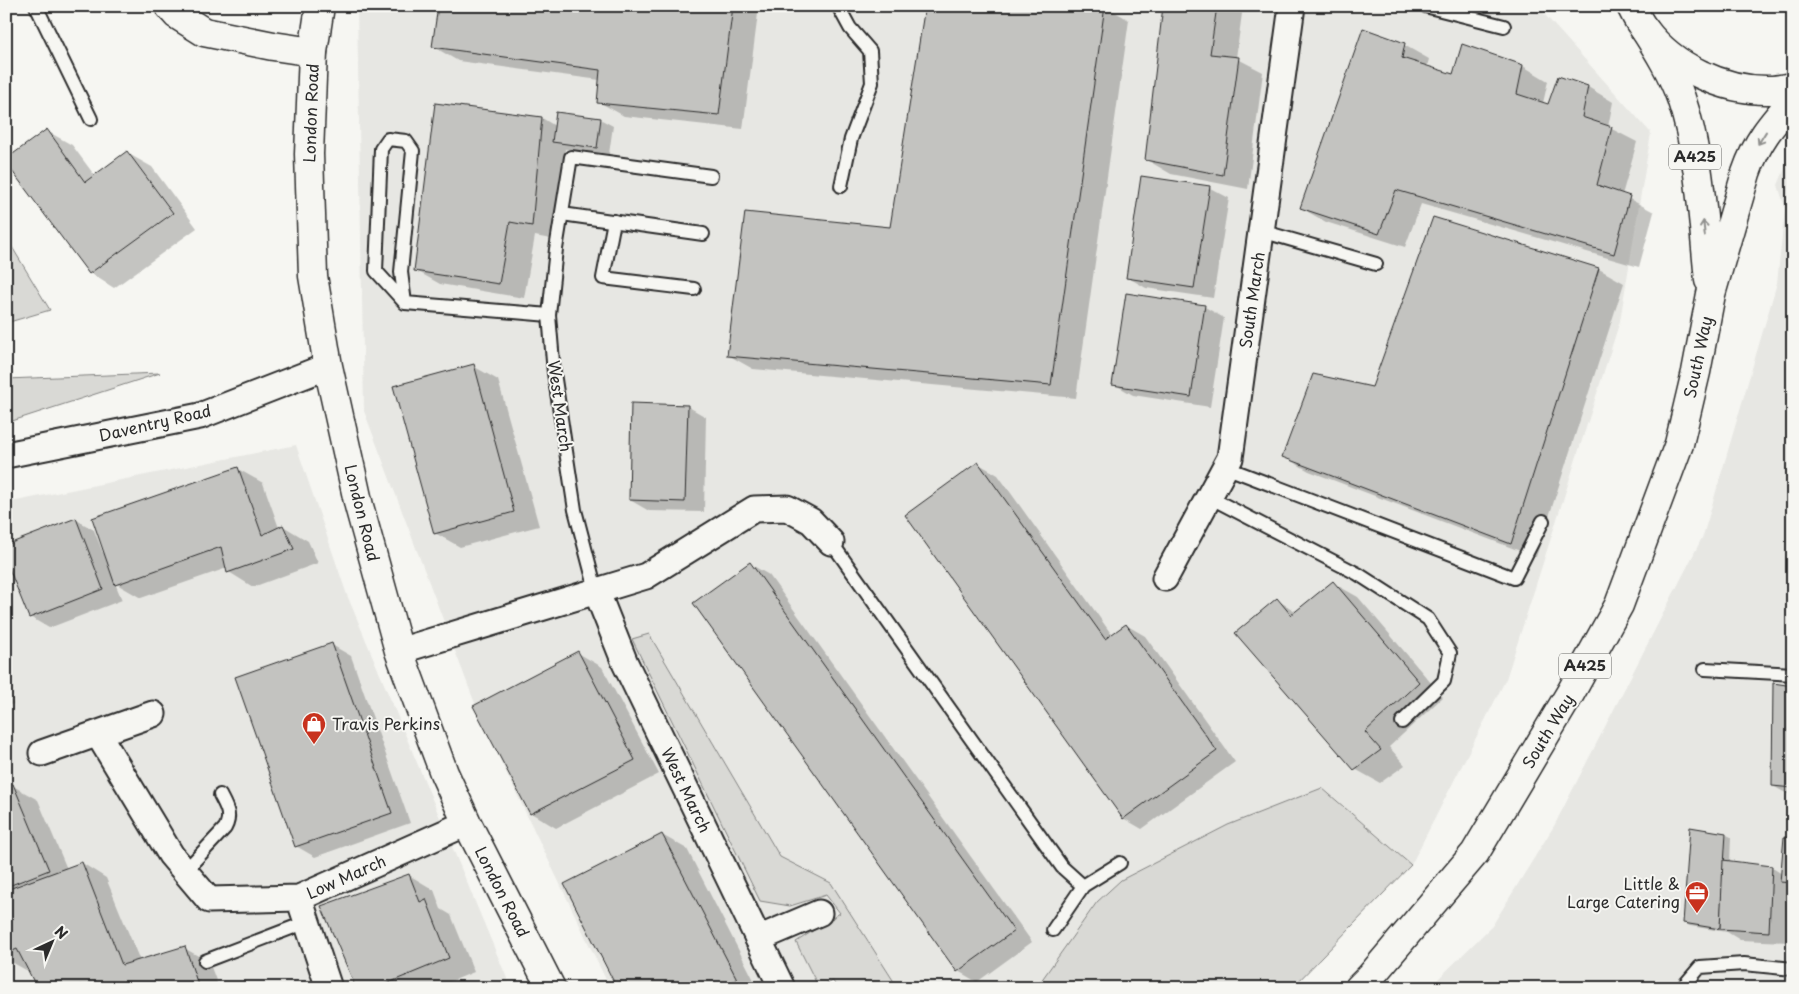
<svg xmlns="http://www.w3.org/2000/svg" width="1799" height="994" viewBox="0 0 1799 994" font-family="'Playpen Sans',sans-serif">
<style>
.built{fill:#e7e7e3}
.green{fill:#d9d9d5;stroke:#828280}
.shadow{fill:#0003}
.building{fill:#c3c3c0;stroke:#2b2b2b}
.lines{fill:none;stroke-linecap:round;stroke-linejoin:round}
.lane-casing{stroke:#2b2b2b;stroke-width:16}
.street-casing{stroke:#2b2b2b;stroke-width:29}
.secondary-casing{stroke:#2b2b2b;stroke-width:31}
.primary-casing{stroke:#2b2b2b;stroke-width:31}
.lane{stroke:#f6f6f2;stroke-width:12}
.street{stroke:#f6f6f2;stroke-width:25}
.secondary{stroke:#f6f6f2;stroke-width:28}
.primary{stroke:#f6f6f2;stroke-width:28}
.oneway{stroke:#90908e}
.labels{text-anchor:middle;stroke-width:4;stroke-linejoin:round;paint-order:stroke}
.shield{fill:#f6f6f2;stroke:#686867;stroke-width:1}
.shield-label{font-size:15px;font-weight:bold;fill:#2b2b2b}
.street-label{font-size:16px;fill:#2b2b2b;stroke:#f6f6f2}
.poi-label{font-size:16px;fill:#2b2b2b;stroke:#f6f6f2;text-anchor:start}
</style>
<rect width="100%" height="100%" fill="#f6f6f2"/>
<filter id="ink" filterUnits="userSpaceOnUse"><feTurbulence type="fractalNoise" baseFrequency=".02" numOctaves="2"/><feDisplacementMap in="SourceGraphic" scale="10" xChannelSelector="R" yChannelSelector="G"/><feConvolveMatrix kernelMatrix="1 2 1 2 8 2 1 2 1" color-interpolation-filters="sRGB"/></filter>
<g filter="url(#ink)">
<g class="built">
<polygon points="357,6 1537,6 1651,133 1620,321 1506,679 1411,865 1322,788 1228,825 1121,880 1097,902 1036,988 898,988 831,883 780,857 649,634 632,640 790,906 826,895 840,914 796,942 819,988 610,988 482,722 364,411"/>
<polygon points="1793,149 1793,988 1429,988 1492,926 1554,826 1703,536 1777,283 1785,208 1778,185"/>
<polygon points="296,445 347,595 511,988 6,988 6,503"/>
</g>
<g class="green">
<polygon points="6,237 50,310 6,323"/>
<polygon points="160,373 6,423 6,379"/>
<polygon points="649,634 780,857 831,883 898,988 837,988 833,981 819,988 796,942 840,913 826,895 790,906 760,901 632,639"/>
<polygon points="1322,788 1411,865 1292,988 1036,988 1097,902 1121,880 1228,825"/>
</g>
<g class="shadow">
<polygon points="439,6 759,6 743,129 624,116 599,102 600,80 458,61 434,47"/>
<polygon points="926,6 1105,6 1129,20 1076,398 753,369 728,355 891,228"/>
<polygon points="1165,6 1243,6 1236,58 1263,72 1248,189 1171,174 1147,160"/>
<polygon points="1404,45 1429,59 1427,67 1453,76 1463,45 1523,66 1548,81 1543,103 1549,105 1559,77 1588,87 1613,102 1608,127 1637,142 1622,195 1654,212 1639,267 1421,204 1405,247 1326,222 1301,208"/>
<polygon points="436,104 542,118 555,126 600,119 613,126 609,154 565,149 556,240 535,236 524,298 440,284 415,270"/>
<polygon points="47,131 72,145 95,176 127,153 152,167 197,228 114,288 90,273"/>
<polygon points="1210,188 1229,198 1213,298 1146,288 1127,277"/>
<polygon points="1434,219 1599,269 1624,283 1536,557 1309,471 1284,457 1373,388"/>
<polygon points="1127,294 1205,307 1224,318 1210,407 1133,395 1114,384"/>
<polygon points="473,366 498,380 539,526 460,547 435,533"/>
<polygon points="687,406 706,417 704,512 649,511 630,500"/>
<polygon points="979,464 998,475 1112,635 1126,625 1145,636 1235,762 1142,829 1123,818"/>
<polygon points="238,469 263,483 279,528 283,526 308,541 318,563 253,587 229,572 227,568 141,598 115,583 122,600 49,628 30,617 75,519 94,530 103,553"/>
<polygon points="750,564 769,575 1032,942 977,982 958,971"/>
<polygon points="1333,583 1358,597 1443,697 1389,747 1405,765 1380,783 1355,769 1277,600 1297,612"/>
<polygon points="332,645 351,656 410,823 315,857 296,846"/>
<polygon points="578,653 602,667 659,774 556,828 531,813 475,707"/>
<polygon points="1793,687 1793,797 1773,786"/>
<polygon points="6,688 13,704 6,707"/>
<polygon points="13,786 38,800 67,869 82,863 106,878 140,961 184,948 209,962 219,988 39,988 29,969 26,970 6,959 6,789"/>
<polygon points="1725,834 1731,837 1730,862 1771,867 1782,874 1793,839 1793,888 1790,886 1788,942 1740,940 1727,932 1690,926 1684,923"/>
<polygon points="662,835 687,849 758,988 618,988"/>
<polygon points="409,875 434,890 441,909 451,915 474,972 435,988 357,988"/>
</g>
<g class="building">
<polygon points="438,6 733,6 719,115 597,103 600,70 432,47"/>
<polygon points="925,6 1105,6 1051,385 727,356 745,212 890,227"/>
<polygon points="1163,6 1217,6 1210,54 1239,57 1223,175 1145,160"/>
<polygon points="1363,28 1405,43 1402,58 1453,74 1462,44 1523,65 1517,94 1548,104 1558,76 1588,86 1582,117 1612,127 1597,185 1630,196 1614,254 1396,190 1379,234 1300,208"/>
<polygon points="435,103 542,117 532,226 510,222 499,284 414,271"/>
<polygon points="556,112 601,118 597,148 552,142"/>
<polygon points="47,129 85,182 127,151 173,213 89,274 6,163 6,159"/>
<polygon points="1141,176 1210,186 1194,288 1126,278"/>
<polygon points="1433,217 1599,268 1511,544 1282,457 1313,374 1372,387"/>
<polygon points="1126,293 1205,305 1191,397 1112,385"/>
<polygon points="474,364 514,512 434,534 393,386"/>
<polygon points="631,403 688,405 685,502 629,500"/>
<polygon points="978,462 1105,639 1126,624 1217,751 1123,819 905,515"/>
<polygon points="238,467 262,535 283,525 294,549 227,573 221,547 115,585 92,518"/>
<polygon points="76,518 103,589 29,618 6,561 6,545"/>
<polygon points="750,562 1014,931 957,972 693,603"/>
<polygon points="1333,581 1419,682 1365,732 1381,750 1354,770 1235,633 1277,598 1291,615"/>
<polygon points="332,643 392,813 295,847 235,677"/>
<polygon points="578,651 635,760 530,814 473,706"/>
<polygon points="1773,683 1793,686 1793,788 1772,786"/>
<polygon points="13,784 49,870 6,887 6,787"/>
<polygon points="1690,827 1726,833 1720,929 1683,923"/>
<polygon points="662,834 737,979 719,988 617,988 564,884"/>
<polygon points="1784,837 1793,838 1793,883 1780,882"/>
<polygon points="1723,860 1772,866 1769,932 1720,929"/>
<polygon points="82,862 122,965 185,946 199,988 82,988 81,985 74,988 37,988 17,949 6,954 6,890"/>
<polygon points="409,874 420,902 426,899 449,958 376,988 356,988 321,906"/>
</g>
<g class="lines">
<g class="lane-casing">
<g id="lane">
<polyline points="36,6 91,119"/>
<polyline points="838,6 850,28 870,51 872,83 851,139 841,186"/>
<polyline points="1425,6 1504,26"/>
<polyline points="562,214 703,234"/>
<polyline points="614,221 603,278 694,289"/>
<polyline points="1261,231 1376,264"/>
<polyline points="405,303 376,271 381,149 388,139 406,141 413,151 401,272 405,303 549,315"/>
<polyline points="1225,467 1514,578 1543,521"/>
<polyline points="1209,497 1358,574 1428,619 1450,653 1444,681 1402,722"/>
<polyline points="831,542 1062,867 1083,886"/>
<polyline points="596,590 575,510 554,373 549,315 556,249 571,157 711,176"/>
<polyline points="1705,669 1793,674"/>
<path d="M185,871L225,828C232,815 226,807 220,795"/>
<polyline points="1053,930 1083,886 1120,863"/>
<polyline points="205,961 307,922"/>
<polyline points="1682,988 1700,967 1744,964 1793,969"/>
</g>
</g>
<g class="street-casing">
<g id="street">
<polyline points="6,455 200,416 328,366"/>
<polyline points="1165,578 1230,458 1292,6"/>
<polyline points="596,590 625,663 782,988"/>
<polyline points="399,651 646,576 754,509 787,508 811,521 831,542"/>
<polyline points="98,734 171,855 209,900 299,898 467,823"/>
<polyline points="42,753 153,714"/>
<polyline points="299,898 329,988"/>
<polyline points="758,939 819,913"/>
</g>
</g>
<g class="secondary-casing">
<g id="secondary">
<polyline points="169,6 177,15 204,32 273,46 313,52"/>
<polyline points="320,6 313,52 309,154 313,276 328,366 359,506 399,651 444,773 467,823 551,988"/>
</g>
</g>
<g class="primary-casing">
<g id="primary">
<path d="M1631,6C1635,14 1639,23 1645,30C1673,67 1723,91 1770,90C1777,90 1785,88 1793,87"/>
<path d="M1645,30C1659,52 1672,73 1681,98C1700,153 1703,222 1709,280"/>
<path d="M1359,988L1370,977L1475,853L1571,692L1619,605L1679,444L1696,372L1711,294L1746,173C1757,141 1771,125 1793,100"/>
</g>
</g>
<use href="#lane" class="lane"/>
<use href="#street" class="street"/>
<use href="#secondary" class="secondary"/>
<use href="#primary" class="primary"/>
</g>
<defs><path id="oneway-shaft" d="M-6 0H5M1.5-3L5.5 0L1.5 3" fill="none" stroke-width="1.6" stroke-linecap="round" stroke-linejoin="round" transform="scale(1.25)"/></defs>
<g class="oneway">
<use href="#oneway-shaft" transform="translate(1762 138) rotate(122)"/>
<use href="#oneway-shaft" transform="translate(1704 228) rotate(-96)"/>
</g>
</g>
<defs>
<g id="shop-pin" transform="scale(1.25)"><path d="M0 17L-7.5 6A9.5 9.5 0 1 1 7.5 6Z" fill="#c8321e" stroke="#f6f6f2"/><path d="M-5-2.5h2.3a2.7 3.5 0 0 1 5.4 0H5L5.5 6h-11ZM-1.5-2.5h3a1.5 2.3 0 0 0-3 0Z" fill="#fff"/></g>
<g id="office-pin" transform="scale(1.25)"><path d="M0 17L-7.5 6A9.5 9.5 0 1 1 7.5 6Z" fill="#c8321e" stroke="#f6f6f2"/><path d="M-6-3h4V-5.5h4V-3h4V5H-6ZM-1-4.5V-3h2v-1.5ZM-6 0V1H6V0Z" fill="#fff"/></g>
</defs>
<g fill-rule="evenodd">
<use href="#shop-pin" x="314" y="724"/>
<use href="#office-pin" x="1697" y="893"/>
</g>
<g class="labels">
<g class="shield">
<rect x="1669" y="144.5" width="52" height="25" rx="4"/>
<rect x="1559" y="653.5" width="52" height="25" rx="4"/>
</g>
<g class="shield-label">
<text x="1695" y="162">A425</text>
<text x="1585" y="671">A425</text>
</g>
<g class="street-label">
<text transform="translate(311 113) rotate(-88)" y="6">London Road</text>
<text transform="translate(1252 300) rotate(-82)" y="6">South March</text>
<text transform="translate(1698 357) rotate(-78)" y="6">South Way</text>
<text transform="translate(560 406) rotate(82)" y="6">West March</text>
<text transform="translate(155 423) rotate(-13)" y="6">Daventry Road</text>
<text transform="translate(362 513) rotate(76)" y="6">London Road</text>
<text transform="translate(1548 731) rotate(-59)" y="6">South Way</text>
<text transform="translate(686 790) rotate(64)" y="6">West March</text>
<text transform="translate(346 877) rotate(-24)" y="6">Low March</text>
<text transform="translate(502 892) rotate(63)" y="6">London Road</text>
</g>
<g class="poi-label">
<text x="332" y="730">Travis Perkins</text>
<text x="1680" y="890" text-anchor="end">Little &amp;<tspan x="1680" dy="18">Large Catering</tspan></text>
</g>
</g>
<rect width="1799" height="994" fill="none" stroke="#f6f6f2" stroke-width="25"/>
<rect x="12" y="12" width="1774" height="969" fill="none" stroke="#2b2b2b" stroke-width="2" filter="url(#ink)"/>
<g transform="translate(52 942) rotate(44)" stroke="#f6f6f2" stroke-width="4" paint-order="stroke">
<path d="M0-4L9 19L0 12L-9 19Z" fill="#2b2b2b"/>
<text y="-8" font-size="14" font-weight="bold" text-anchor="middle" fill="#2b2b2b">N</text>
</g>
</svg>
